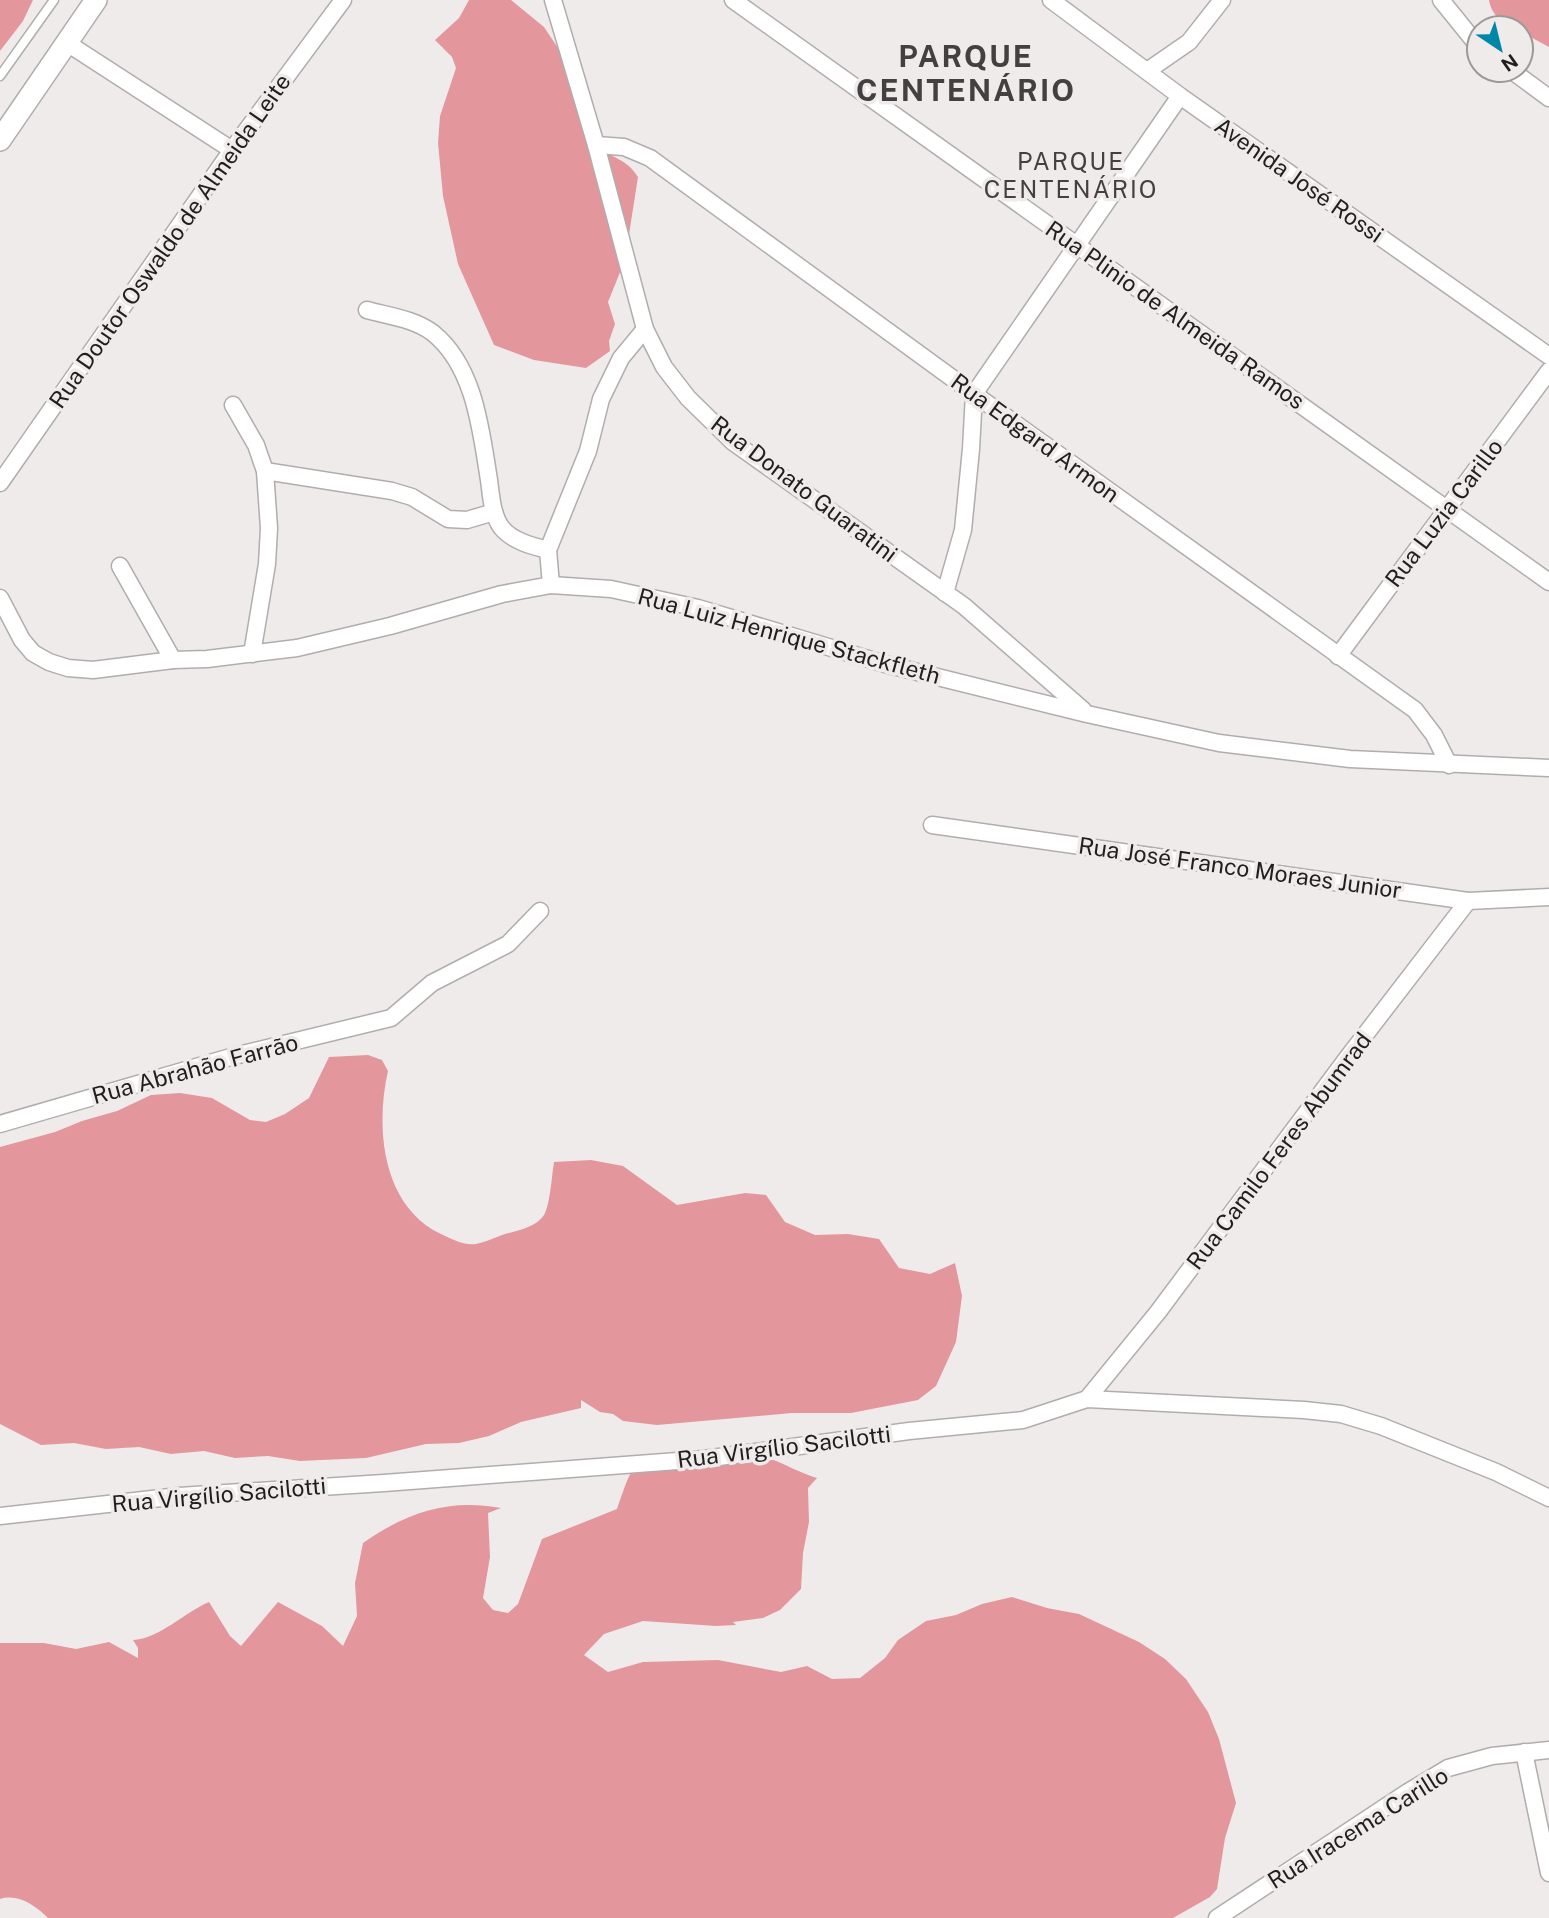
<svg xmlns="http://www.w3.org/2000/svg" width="1549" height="1918" viewBox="0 0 1549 1918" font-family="'Public Sans',sans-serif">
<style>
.forest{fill:#e4969d}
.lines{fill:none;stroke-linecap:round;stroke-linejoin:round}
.lane-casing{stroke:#b2adad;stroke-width:11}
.street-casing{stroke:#b2adad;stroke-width:19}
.secondary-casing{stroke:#b2adad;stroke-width:24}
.lane{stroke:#fff;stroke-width:8}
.street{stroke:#fff;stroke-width:16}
.secondary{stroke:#fff;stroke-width:21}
.labels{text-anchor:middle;stroke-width:7;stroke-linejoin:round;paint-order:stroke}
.street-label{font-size:23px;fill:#201e1e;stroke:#f0ebeb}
.neighbourhood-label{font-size:24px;letter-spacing:2px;fill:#443f40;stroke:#f0ebeb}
.district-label{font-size:30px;font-weight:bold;letter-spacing:2px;fill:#443f40;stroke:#f0ebeb}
</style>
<rect width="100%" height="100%" fill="#f0ebeb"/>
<g class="forest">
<polygon points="0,0 33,0 23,21 0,51"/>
<path d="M469,0H511L544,27L568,63L598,146C614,160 626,158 638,177L625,260L608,302L615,324L609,341L610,351L586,368L534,360L494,345L458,264L443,196L438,143L440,116L456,68L452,57L435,40L459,18Z"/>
<path d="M1489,0H1549V47L1521,32V28C1506,28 1491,15 1489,0Z"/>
<path d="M368,1055L382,1060L388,1071C375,1128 382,1206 441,1234C452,1239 464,1246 476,1244C485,1242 494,1238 502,1235C515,1231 536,1228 544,1215C550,1205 552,1175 554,1162L591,1160L623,1166L677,1205L745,1193L766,1195L785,1222L815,1235L848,1234L879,1239L899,1268L930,1274L955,1263L962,1296L956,1342L936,1386L918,1400L851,1413H792L657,1425L623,1421L613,1414L600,1412L581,1400V1408L521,1422L489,1436L459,1443L426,1444L366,1458L300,1461L268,1456L235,1458L204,1451L171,1454L139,1447L106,1449L74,1443L41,1445L0,1424V1147L55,1132L82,1121L117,1111L151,1095L180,1093L212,1098L250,1120L266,1122L285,1114L309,1098L329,1057Z"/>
<path d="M682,1450C711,1451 743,1448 771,1459C787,1465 800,1473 817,1478L808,1488L809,1522L803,1553L801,1589L780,1610L763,1618L733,1622L736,1625L716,1626L643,1621L604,1634L584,1655L608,1672L643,1662L718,1660L781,1672L807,1666L832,1679L860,1678L885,1658L898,1640L926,1621L956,1615L982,1604L1012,1597L1047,1608L1079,1614L1139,1642L1165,1659L1186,1679L1208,1712L1219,1739L1236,1803L1225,1838L1217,1889L1210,1897L1173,1918H48C36,1906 18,1893 0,1899V1643H44L76,1649L109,1642L138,1658V1648L133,1640C159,1639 185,1612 209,1602L230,1636L241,1646L278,1602L322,1626L343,1646L357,1616L355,1583L363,1543C406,1513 447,1498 501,1508L488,1513L490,1557L483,1598L493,1610L508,1613L518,1604L542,1539L617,1509C635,1459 630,1463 682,1450Z"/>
</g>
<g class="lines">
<g class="lane-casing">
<polyline id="lane" points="0,76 54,0"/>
</g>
<g class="street-casing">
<g id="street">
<polyline points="553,0 596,145 645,329 664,367 688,398 733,442 964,606 1083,710"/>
<polyline points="733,0 1549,582"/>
<polyline points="1051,0 1180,96 1549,356"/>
<polyline points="1441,0 1479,47"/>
<polyline points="67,43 232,150"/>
<polyline points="1511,70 1549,98"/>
<polyline points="1147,71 1189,42 1222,0"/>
<polyline points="596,145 624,147 650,158 974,394 1415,710 1434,735 1449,765"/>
<path d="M367,310C389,316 415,319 433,333C475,367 481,431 489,480C491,495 492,514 501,527C512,541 532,546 548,550"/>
<polyline points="233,405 256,445 265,471 269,528 267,564 252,654"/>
<polyline points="265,471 392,491 412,497 448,519 467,520 494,512"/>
<polyline points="0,483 232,150 343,0"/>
<polyline points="120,566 173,660"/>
<polyline points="551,585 548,550 588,451 601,399 621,358 645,329"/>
<polyline points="945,593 963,530 971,449 974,394 1180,96"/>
<polyline points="0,598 22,640 33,653 49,662 68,668 93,670 173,660 207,659 297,648 390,626 502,594 551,585 611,589 698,608 885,664 1087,714 1219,743 1350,759 1549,768"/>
<polyline points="1338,656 1549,371"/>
<polyline points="932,825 1468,901 1549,897"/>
<polyline points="0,1124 234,1056 391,1018 432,983 508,944 540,911"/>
<polyline points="1087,1399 1158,1312 1348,1057 1468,901"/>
<polyline points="0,1516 179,1496 384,1483 704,1459 909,1431 1023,1420 1087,1399 1304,1410 1341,1414 1381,1426 1496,1472 1549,1498"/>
<polyline points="1524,1752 1549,1873"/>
<polyline points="1217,1918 1408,1792 1448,1768 1492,1756 1549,1750"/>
</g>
</g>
<g class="secondary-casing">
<polyline id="secondary" points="0,140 96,0"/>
</g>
<use href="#lane" class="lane"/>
<use href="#street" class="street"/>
<use href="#secondary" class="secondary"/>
</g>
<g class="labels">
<g class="street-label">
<text transform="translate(1299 180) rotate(35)" y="8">Avenida José Rossi</text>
<text transform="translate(170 241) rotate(-55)" y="8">Rua Doutor Oswaldo de Almeida Leite</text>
<text transform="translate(1175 315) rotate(35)" y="8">Rua Plinio de Almeida Ramos</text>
<text transform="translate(1035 438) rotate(36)" y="8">Rua Edgard Armon</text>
<text transform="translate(804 489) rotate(37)" y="8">Rua Donato Guaratini</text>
<text transform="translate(1444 513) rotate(-53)" y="8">Rua Luzia Carillo</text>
<text transform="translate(789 636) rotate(15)" y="8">Rua Luiz Henrique Stackfleth</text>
<text transform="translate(1240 868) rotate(8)" y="8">Rua José Franco Moraes Junior</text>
<text transform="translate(195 1069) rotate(-15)" y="8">Rua Abrahão Farrão</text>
<text transform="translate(1279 1151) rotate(-53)" y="8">Rua Camilo Feres Abumrad</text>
<text transform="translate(784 1447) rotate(-7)" y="8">Rua Virgílio Sacilotti</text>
<text transform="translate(219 1495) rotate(-5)" y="8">Rua Virgílio Sacilotti</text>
<text transform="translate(1358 1828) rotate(-32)" y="8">Rua Iracema Carillo</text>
</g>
<g class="neighbourhood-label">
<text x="1071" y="170">PARQUE<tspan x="1071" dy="28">CENTENÁRIO</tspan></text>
</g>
<g class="district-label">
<text x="966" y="67">PARQUE<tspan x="966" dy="34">CENTENÁRIO</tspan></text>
</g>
</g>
<g transform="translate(1500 49) rotate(145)"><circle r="33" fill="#f0ebeb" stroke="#9d9999" stroke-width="2"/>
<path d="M0-5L12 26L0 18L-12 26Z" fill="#0087a8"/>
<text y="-10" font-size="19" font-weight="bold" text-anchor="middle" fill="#201e1e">N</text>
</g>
</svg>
